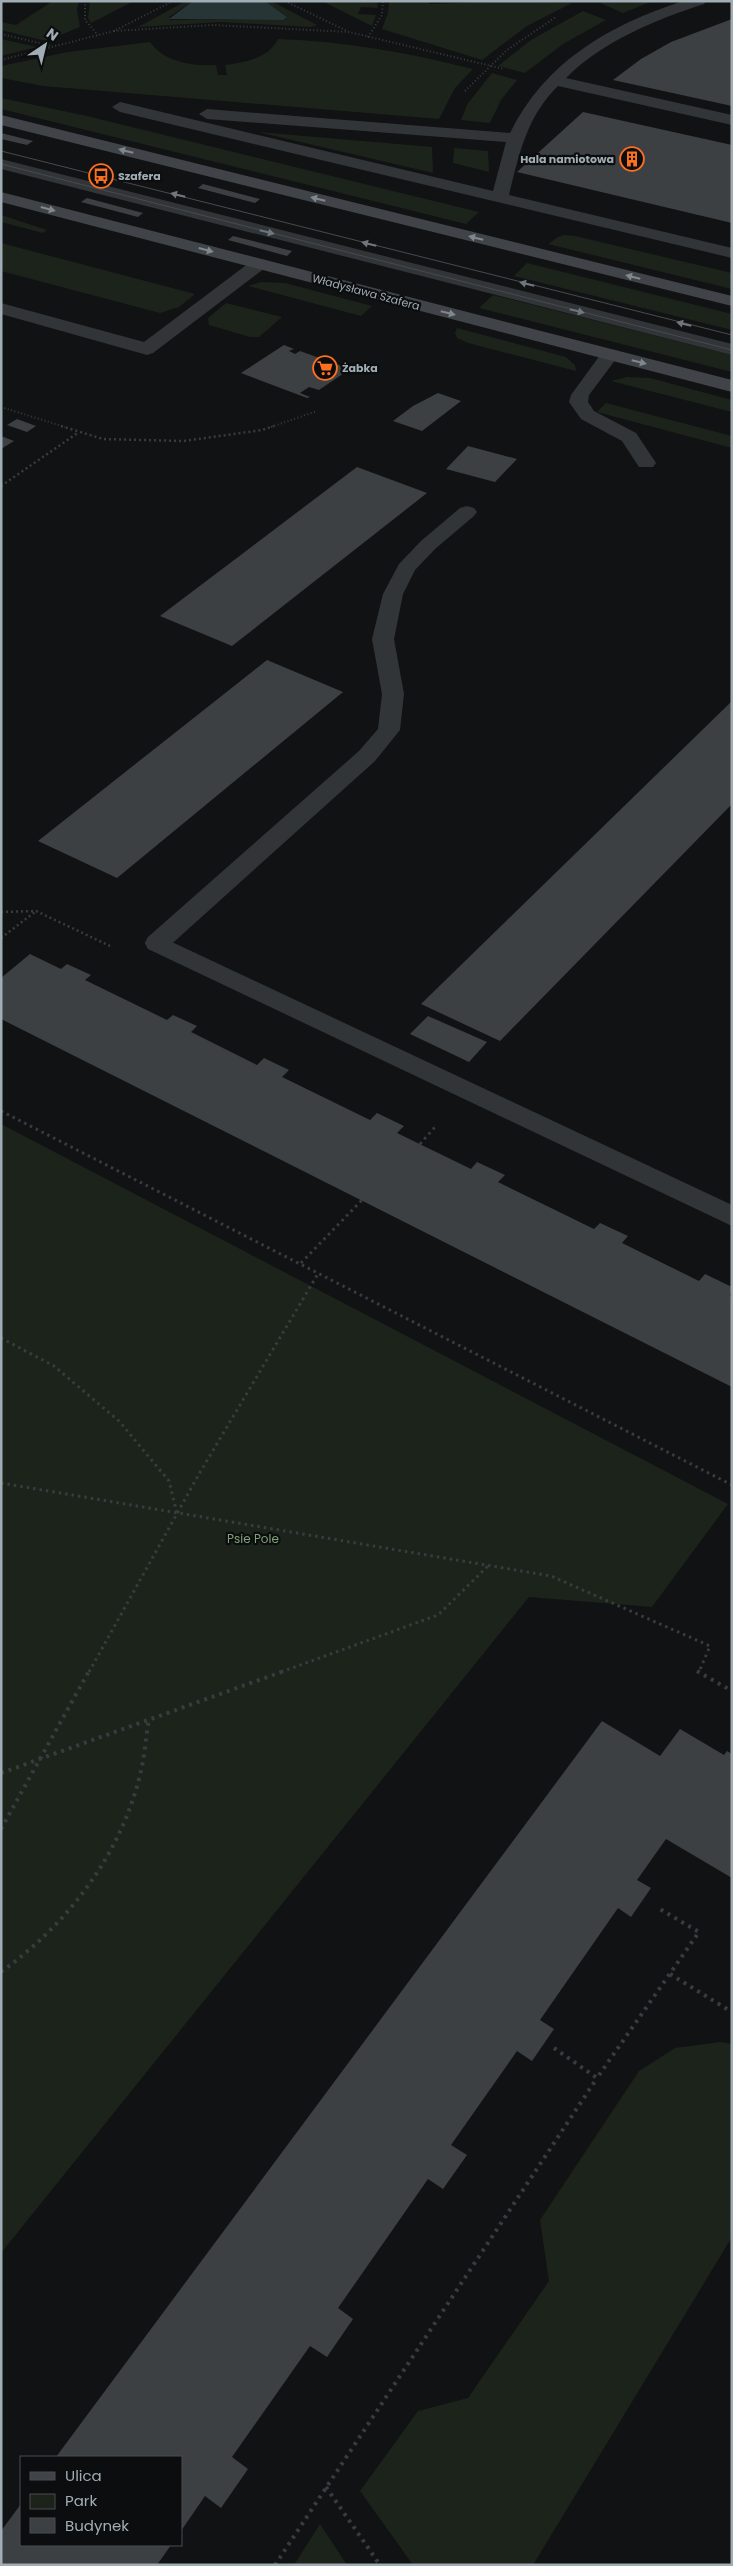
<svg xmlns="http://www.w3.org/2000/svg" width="733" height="2566" viewBox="0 0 733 2566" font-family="Poppins,sans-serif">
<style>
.green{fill:#1c231b}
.water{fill:#273537}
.building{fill:#3d4043}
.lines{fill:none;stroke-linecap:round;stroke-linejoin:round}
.path-far3{stroke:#383c3f;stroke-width:2;stroke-dasharray:1 2.5;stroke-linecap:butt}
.path-far2{stroke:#383c3f;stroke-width:2.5;stroke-dasharray:2 3;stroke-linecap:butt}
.path-far1{stroke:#383c3f;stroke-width:3;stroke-dasharray:2.5 4;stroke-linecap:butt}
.path{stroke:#383c3f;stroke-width:4;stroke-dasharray:3 5;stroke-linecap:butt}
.service{fill:#323538;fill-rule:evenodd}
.pedestrian{fill:#323538;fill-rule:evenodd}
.minor{fill:#323538;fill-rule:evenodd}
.secondary{fill:#404448;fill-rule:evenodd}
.tram{stroke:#474b4f;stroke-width:1}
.oneway{fill:#7f888f}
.oneway2{fill:#6f777d}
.labels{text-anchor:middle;stroke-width:4.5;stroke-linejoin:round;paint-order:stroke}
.far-poi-label{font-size:11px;font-weight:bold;fill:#a1adb5;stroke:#0c0d0e;text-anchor:start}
.far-street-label{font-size:11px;fill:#a1adb5;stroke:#0c0d0e}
.park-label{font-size:12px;fill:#81a177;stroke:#0c0d0e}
</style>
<rect width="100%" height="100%" fill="#111213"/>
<g class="green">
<polygon points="53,1 79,1 77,10 80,27 46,41 1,30 1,22 16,25"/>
<polygon points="90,1 131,1 132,2 91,23 88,18"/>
<polygon points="186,1 193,1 169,17 170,20 283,20 287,17 265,1 271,1 317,25 310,27 221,22 138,27"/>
<polygon points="322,1 377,1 378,8 361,7 358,14 376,15 372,26"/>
<polygon points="509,1 572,3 527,26 482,60 382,29 388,13 389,2 428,2 430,4"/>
<polygon points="605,1 653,1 623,13 600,3"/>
<polygon points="583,11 606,20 563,44 525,73 498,66 531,40"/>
<polygon points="1,39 37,47 1,56"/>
<path d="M278,39C344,41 409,53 473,69L455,88L439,119L43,86L1,78V66L68,52L150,42C165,63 193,66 216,65L218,75H227L225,65C244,63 269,58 278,39Z"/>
<polygon points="492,73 517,80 501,100 490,123 461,120 468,103"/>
<polygon points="1,98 87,116 479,212 466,224 1,109"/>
<polygon points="258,132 432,147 433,173"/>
<polygon points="454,148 488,151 489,172 453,163"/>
<polygon points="1,215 47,230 43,233 1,222"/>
<polygon points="565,235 575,236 732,273 732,289 548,244 558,237"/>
<polygon points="1,243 195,294 179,307 160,313 1,271"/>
<polygon points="527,263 732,314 732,330 514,276"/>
<polygon points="261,282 285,283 372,306 361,316 248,286"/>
<polygon points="493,295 732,355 732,372 479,308"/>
<polygon points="226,303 282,317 259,337 250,337 209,325 208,318"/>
<polygon points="457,328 566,357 575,365 576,371 468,343 457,338 455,333"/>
<polygon points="627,377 650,378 732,400 732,412 611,381"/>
<polygon points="606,403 732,436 732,448 597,412"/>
<polygon points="1,1124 728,1504 652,1607 529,1597 1,2253"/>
<polygon points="720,2042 732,2044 732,2237 533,2565 413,2565 360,2491 418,2411 468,2398 549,2281 540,2220 639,2071 675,2048"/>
<polygon points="320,2524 347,2565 294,2565"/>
</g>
<polygon class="water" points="193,1 265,1 287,17 283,20 169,19"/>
<g class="building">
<polygon points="732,19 732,106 613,80 641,59 671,42"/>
<polygon points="583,112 732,145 732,223 517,172"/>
<polygon points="1,133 33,141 27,145 1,139"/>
<polygon points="203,184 260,199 255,203 198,188"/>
<polygon points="87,198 143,213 138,217 81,202"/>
<polygon points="233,236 292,251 287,256 228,240"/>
<polygon points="284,345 294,349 289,351 295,354 300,351 350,369 319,390 309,387 300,393 310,397 307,398 241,373"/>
<polygon points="438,393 461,401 422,431 393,421 413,406"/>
<polygon points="17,419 36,426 27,432 7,425"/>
<polygon points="1,436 14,441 1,449"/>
<polygon points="468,446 517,459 495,482 446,469"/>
<polygon points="357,467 427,493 232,646 160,616"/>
<polygon points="267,660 343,692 117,878 38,841"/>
<polygon points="732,701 732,804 500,1041 421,1004"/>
<polygon points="30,954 61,969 67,964 91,975 85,980 167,1020 173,1015 197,1026 191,1032 257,1065 264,1058 289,1070 282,1077 370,1120 377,1113 404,1126 397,1133 471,1169 477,1162 505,1175 498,1182 594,1229 600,1223 628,1236 622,1243 699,1281 705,1274 732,1287 730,1296 732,1297 732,1387 1,1019 1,978"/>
<polygon points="428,1016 487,1042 469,1062 410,1034"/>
<polygon points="602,1721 660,1756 680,1729 724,1755 727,1751 732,1754 732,1878 666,1839 637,1880 651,1888 631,1917 618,1908 540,2020 554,2029 532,2061 517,2051 451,2145 467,2155 443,2189 428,2179 338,2308 353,2319 327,2357 310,2346 232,2457 248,2469 221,2508 205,2496 181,2531 181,2457 56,2457"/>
<polygon points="21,2504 21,2545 171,2545 157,2565 1,2565 1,2531"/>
</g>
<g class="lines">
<g class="path-far3">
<polyline points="85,1 85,20 98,35"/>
<polyline points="285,1 347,31"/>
<polyline points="114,31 213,25 349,32 504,69"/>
<polyline points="1,34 52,46"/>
<polyline points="368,37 382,15 383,1"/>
<polyline points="1,60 114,31 173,1"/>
<polyline points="465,91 507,50 556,17"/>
<polyline points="1,407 65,427"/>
<polyline points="271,427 317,411"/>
</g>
<g class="path-far2">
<polyline points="61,426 103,439 184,441 262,430 274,426"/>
<polyline points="1,486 79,432"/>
<polyline points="1,912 36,911 110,946"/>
<polyline points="1,938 35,912"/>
</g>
<g class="path-far1">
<polyline points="1,1111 732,1485"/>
<polyline points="420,1144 435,1127"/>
<polyline points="301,1263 362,1200"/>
<polyline points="1,1338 54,1366 119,1421 169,1481 177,1514"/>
<polyline points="1,1483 551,1576 710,1646 699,1672"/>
<polyline points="89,1672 199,1474 319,1272"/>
<polyline points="281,1672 438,1615 489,1565"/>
</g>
<g class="path">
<polyline points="697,1671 732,1691"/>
<polyline points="1,1773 284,1671"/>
<polyline points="1,1829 89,1671"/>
<path d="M1,1972C69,1923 122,1853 141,1771C145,1753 146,1735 149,1718"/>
<polyline points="670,1974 732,2012"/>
<polyline points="554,2048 597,2078 699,1932 658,1908"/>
<polyline points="326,2487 380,2565"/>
<polyline points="275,2565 597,2078"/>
</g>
<g class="service">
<polygon points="1,159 732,344 732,355 1,169"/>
<polygon points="259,259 265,260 268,264 265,268 153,353 147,355 1,314 1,303 144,342 253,260"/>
<polygon points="610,349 617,351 619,355 589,395 588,402 594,411 636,433 656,463 653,467 639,467 622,441 581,419 569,402 571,395 603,351"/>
<polygon points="467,506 474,508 477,512 474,516 435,549 415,570 403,594 394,639 404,694 400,730 375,761 166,949 157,951 148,949 145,943 148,937 359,751 378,729 382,694 372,639 383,594 399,564 421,541 460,508"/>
</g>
<path class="pedestrian" d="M683,1H706L704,4C655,20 603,41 566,78L732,115V125L558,86C527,116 519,154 509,195L732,248V258L120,112L112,107L120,102L493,191L506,142L207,119L199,114L207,109L510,133C545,62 609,25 683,1Z"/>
<polygon class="minor" points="157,935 732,1205 732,1226 148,949 145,943 148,937"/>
<g class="secondary">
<polygon points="1,115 732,296 732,306 1,125"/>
<polygon points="1,192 732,380 732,392 1,202"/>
</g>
<g class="tram">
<polyline points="1,151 732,335"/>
<polyline points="1,164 732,350"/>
</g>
</g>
<defs><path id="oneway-solid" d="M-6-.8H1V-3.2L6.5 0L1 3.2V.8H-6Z" transform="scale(1.25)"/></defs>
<g class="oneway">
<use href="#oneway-solid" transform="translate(126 151) rotate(-166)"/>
<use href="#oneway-solid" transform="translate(318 199) rotate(-166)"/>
<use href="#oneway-solid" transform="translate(48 209) rotate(15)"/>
<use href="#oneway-solid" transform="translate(476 238) rotate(-166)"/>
<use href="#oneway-solid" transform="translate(206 250) rotate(15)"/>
<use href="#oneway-solid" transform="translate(633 277) rotate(-166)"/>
<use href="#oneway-solid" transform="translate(448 313) rotate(14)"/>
<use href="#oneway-solid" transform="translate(639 362) rotate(14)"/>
</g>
<g class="oneway2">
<use href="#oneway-solid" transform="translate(178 195) rotate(-166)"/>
<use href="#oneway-solid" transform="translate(267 232) rotate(14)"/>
<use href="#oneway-solid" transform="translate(369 244) rotate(-166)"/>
<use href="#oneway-solid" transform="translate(527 284) rotate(-166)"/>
<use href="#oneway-solid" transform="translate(577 311) rotate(14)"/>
<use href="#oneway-solid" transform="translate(684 324) rotate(-166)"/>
</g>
<defs>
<g id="building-ring" transform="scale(1.25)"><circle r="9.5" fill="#0c0d0e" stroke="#fd701f" stroke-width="1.5"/><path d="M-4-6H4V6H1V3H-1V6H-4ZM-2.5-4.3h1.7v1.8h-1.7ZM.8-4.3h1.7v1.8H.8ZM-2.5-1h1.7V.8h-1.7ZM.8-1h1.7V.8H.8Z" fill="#fd701f"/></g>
<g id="bus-ring" transform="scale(1.25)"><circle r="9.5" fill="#0c0d0e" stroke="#fd701f" stroke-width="1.5"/><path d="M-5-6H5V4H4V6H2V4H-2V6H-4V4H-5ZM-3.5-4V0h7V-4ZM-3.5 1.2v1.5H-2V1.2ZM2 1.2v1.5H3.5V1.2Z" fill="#fd701f"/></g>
<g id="supermarket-ring" transform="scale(1.25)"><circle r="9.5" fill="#0c0d0e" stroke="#fd701f" stroke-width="1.5"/><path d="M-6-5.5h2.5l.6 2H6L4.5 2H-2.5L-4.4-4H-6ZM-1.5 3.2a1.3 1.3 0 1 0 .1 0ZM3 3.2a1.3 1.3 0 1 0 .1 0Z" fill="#fd701f"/></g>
</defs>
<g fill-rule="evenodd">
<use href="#building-ring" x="632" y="159"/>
<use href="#bus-ring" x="101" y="176"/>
<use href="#supermarket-ring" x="325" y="368"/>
</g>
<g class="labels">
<g class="far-poi-label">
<text x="614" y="163" text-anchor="end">Hala namiotowa</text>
<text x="118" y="180">Szafera</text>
<text x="342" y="372">Żabka</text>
</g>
<g class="far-street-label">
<text transform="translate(366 292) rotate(15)" y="4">Władysława Szafera</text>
</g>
<g class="park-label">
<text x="253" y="1543">Psie Pole</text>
</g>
</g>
<rect width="733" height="2566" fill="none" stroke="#a1adb5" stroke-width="5"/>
<rect x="20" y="2456" width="162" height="90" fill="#0c0d0e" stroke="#484d51"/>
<rect x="30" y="2472" width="25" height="8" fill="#404448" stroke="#484d51"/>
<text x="65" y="2481" font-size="15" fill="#a1adb5">Ulica</text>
<rect x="30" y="2494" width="25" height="15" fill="#1c231b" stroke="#484d51"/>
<text x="65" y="2506" font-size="15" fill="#a1adb5">Park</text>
<rect x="30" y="2518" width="25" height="15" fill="#3d4043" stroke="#484d51"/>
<text x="65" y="2531" font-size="15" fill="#a1adb5">Budynek</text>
<g transform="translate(45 45) rotate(35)" stroke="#0c0d0e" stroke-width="4" paint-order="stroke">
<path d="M0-4L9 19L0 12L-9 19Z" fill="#a1adb5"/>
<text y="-8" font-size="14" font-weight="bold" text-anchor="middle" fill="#a1adb5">N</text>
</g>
</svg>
